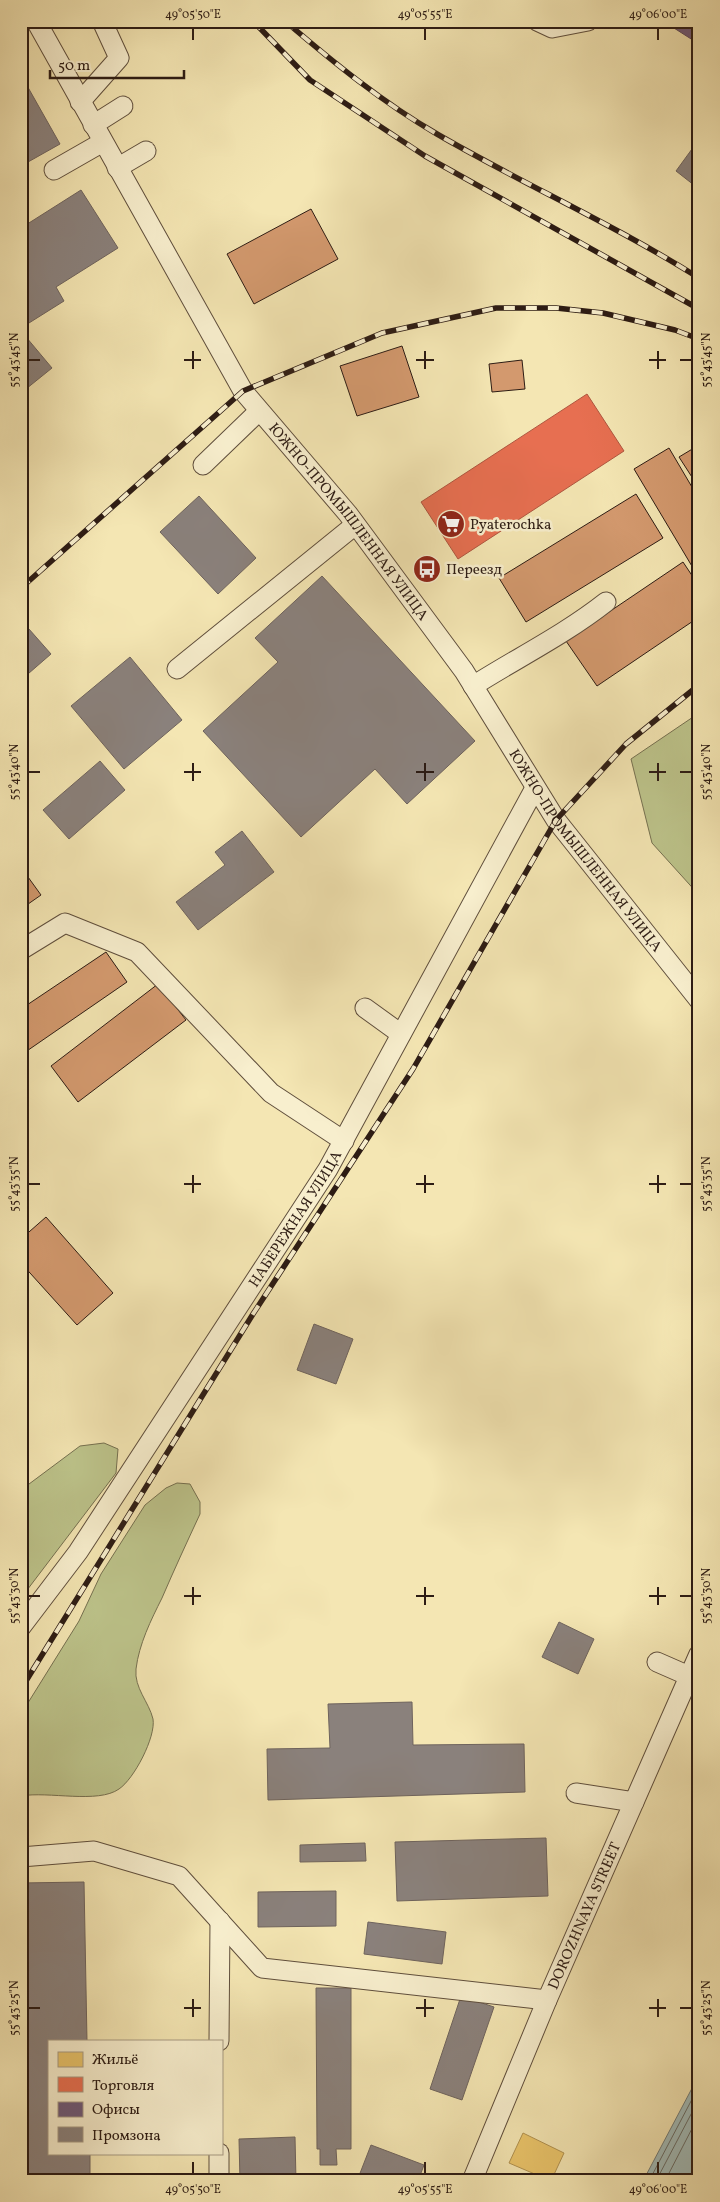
<svg xmlns="http://www.w3.org/2000/svg" width="720" height="2202" viewBox="0 0 720 2202" font-family="Vollkorn,serif">
<style>
.green{fill:#bdc48b;stroke:#757050}
.water{fill:#a2bcb9;stroke:#737c77}
.homes{fill:#e9c46a;stroke:#b19250}
.shops{fill:#e76f51;stroke:#af563f}
.offices{fill:#6d597a;stroke:#5a475b}
.industry{fill:#8a817c;stroke:#6e635d}
.lines{fill:none;stroke-linecap:round;stroke-linejoin:round}
.shore{stroke:#686c66;stroke-width:1}
.building{fill:#d3996e;stroke:#2d1c14}
.minor-casing{stroke:#5f4e3c;stroke-width:21}
.minor{stroke:#f8efce;stroke-width:19}
.rail-casing{stroke:#2d1c14;stroke-width:5.5}
.rail{stroke:#f8efce;stroke-width:4;stroke-dasharray:11;stroke-linecap:butt}
.ticks{fill:none;stroke:#2d1c14;stroke-width:2}
.labels{text-anchor:middle;stroke-width:5;stroke-linejoin:round;paint-order:stroke}
.street-label{font-size:15px;fill:#2d1c14;stroke:#f8efce}
.poi-label{font-size:15px;fill:#2d1c14;stroke:#f8efce;text-anchor:start}
.neatline{fill:none;stroke:#2d1c14;stroke-width:2}
.ticks-label{font-size:12px;text-anchor:middle;fill:#2d1c14}
</style>
<rect width="100%" height="100%" fill="#f4e6b3"/>
<filter id="stains"><feTurbulence type="fractalNoise" baseFrequency=".004" numOctaves="4"/><feColorMatrix values="0 0 0 0 .2 0 0 0 0 .09 0 0 0 0 .02 0 0 0 .5 -.17"/></filter>
<radialGradient id="worn" r=".72"><stop offset=".6" stop-color="#630" stop-opacity="0"/><stop offset="1" stop-color="#630" stop-opacity=".3"/></radialGradient>
<g class="green">
<polygon points="699,713 699,895 652,843 631,759"/>
<polygon points="104,1443 118,1449 116,1473 21,1598 21,1490 80,1446"/>
<path d="M177,1483L190,1484L200,1502V1514C187,1542 174,1570 162,1598C151,1620 139,1644 136,1669C134,1688 149,1702 153,1719C156,1737 134,1779 119,1789C98,1804 48,1791 21,1796V1714L79,1621L101,1574L145,1505L166,1488Z"/>
</g>
<polygon class="water" points="699,2075 699,2181 643,2181"/>
<polygon class="homes" points="523,2133 564,2153 551,2181 509,2163"/>
<polygon class="shops" points="587,394 624,451 458,559 421,502"/>
<polygon class="offices" points="663,21 699,21 699,44"/>
<g class="industry">
<polygon points="21,75 60,144 28,162 21,150"/>
<polygon points="692,149 699,154 699,189 676,171"/>
<polygon points="81,190 118,248 56,287 64,301 21,328 21,228"/>
<polygon points="21,331 52,368 21,393"/>
<polygon points="199,496 256,558 218,594 160,532"/>
<polygon points="322,576 475,741 407,804 375,769 301,837 203,731 278,662 255,638"/>
<polygon points="21,620 51,654 21,680"/>
<polygon points="130,657 182,720 124,769 71,706"/>
<polygon points="100,761 125,790 69,839 43,810"/>
<polygon points="242,831 274,872 198,930 176,902 225,865 215,852"/>
<polygon points="314,1324 353,1339 336,1384 297,1370"/>
<polygon points="559,1622 594,1639 578,1674 542,1657"/>
<polygon points="412,1702 413,1745 524,1744 525,1792 268,1800 267,1749 330,1748 328,1704"/>
<polygon points="546,1838 548,1896 397,1901 395,1842"/>
<polygon points="365,1843 366,1861 300,1862 300,1845"/>
<polygon points="84,1882 87,2041 49,2041 49,2153 90,2153 90,2181 21,2181 21,1883"/>
<polygon points="336,1891 336,1926 258,1927 258,1892"/>
<polygon points="368,1922 446,1932 442,1964 364,1954"/>
<polygon points="316,1988 351,1988 351,2149 336,2149 337,2165 320,2165 320,2149 317,2149"/>
<polygon points="461,1996 494,2007 462,2100 430,2089"/>
<polygon points="295,2137 296,2181 240,2181 239,2139"/>
<polygon points="371,2145 424,2165 418,2181 357,2181"/>
</g>
<g class="lines">
<g class="shore">
<polyline points="649,2181 699,2086"/>
<polyline points="656,2181 699,2099"/>
<polyline points="665,2181 699,2115"/>
</g>
</g>
<g class="building">
<polygon points="311,209 338,259 254,304 227,254"/>
<polygon points="402,346 419,397 357,416 340,366"/>
<polygon points="522,360 525,389 492,392 489,364"/>
<polygon points="699,445 699,488 679,457"/>
<polygon points="669,448 699,499 699,578 634,469"/>
<polygon points="636,494 663,538 526,622 499,578"/>
<polygon points="683,562 699,586 699,617 597,686 566,641"/>
<polygon points="28,877 41,895 21,909 21,878 23,880"/>
<polygon points="106,952 127,982 21,1055 21,1009"/>
<polygon points="158,984 186,1020 78,1102 51,1066"/>
<polygon points="46,1217 113,1293 77,1325 21,1263 21,1239"/>
</g>
<g class="lines">
<g class="minor-casing">
<g id="minor">
<path id="s1" d="M36,21L243,391L348,514L464,671L556,820L699,1000"/>
<polyline points="537,21 552,28 588,21"/>
<polyline points="80,102 119,58 102,21"/>
<polyline points="93,125 123,106"/>
<polyline points="117,168 146,151"/>
<polyline points="54,170 103,142"/>
<polyline points="203,465 259,411"/>
<polyline points="177,669 355,525"/>
<path d="M473,686C517,658 564,635 606,602"/>
<polyline points="21,950 65,923 137,952 271,1093 344,1141"/>
<polyline points="365,1008 401,1034"/>
<path id="s2" d="M21,1627L78,1552L328,1169L535,788"/>
<polyline points="657,1662 689,1676"/>
<polyline points="576,1793 634,1802"/>
<polyline points="21,1857 94,1851 179,1876 262,1968 547,2000"/>
<polyline points="219,2041 220,1921"/>
<polyline points="219,2181 219,2153"/>
<path id="s3" d="M472,2181L547,2000L699,1654"/>
</g>
</g>
<use href="#minor" class="minor"/>
<g class="rail-casing">
<g id="rail">
<polyline points="253,21 310,80 425,156 699,309"/>
<path d="M285,21C333,62 382,102 437,134C523,184 615,225 699,278"/>
<polyline points="21,588 243,391 382,333 496,308 556,308 603,313 675,330 699,339"/>
<polyline points="21,1689 253,1314 413,1069 556,820 626,744 699,685"/>
</g>
</g>
<use href="#rail" class="rail"/>
</g>
<path class="ticks" d="M193,28V40M425,28V40M658,28V40M193,351V369M425,351V369M658,351V369M28,360H40M184,360H201M416,360H434M649,360H666M680,360H692M193,763V781M425,763V781M658,763V781M28,772H40M184,772H201M416,772H434M649,772H666M680,772H692M193,1175V1193M425,1175V1193M658,1175V1193M28,1184H40M184,1184H201M416,1184H434M649,1184H666M680,1184H692M193,1587V1605M425,1587V1605M658,1587V1605M28,1596H40M184,1596H201M416,1596H434M649,1596H666M680,1596H692M193,1999V2017M425,1999V2017M658,1999V2017M28,2008H40M184,2008H201M416,2008H434M649,2008H666M680,2008H692M193,2162V2174M425,2162V2174M658,2162V2174"/>
<defs>
<g id="supermarket-disc" transform="scale(1.4375)"><circle r="9.5" fill="#8f2418" stroke="#f8efce"/><path d="M-6-5.5h2.5l.6 2H6L4.5 2H-2.5L-4.4-4H-6ZM-1.5 3.2a1.3 1.3 0 1 0 .1 0ZM3 3.2a1.3 1.3 0 1 0 .1 0Z" fill="#fff"/></g>
<g id="bus-disc" transform="scale(1.4375)"><circle r="9.5" fill="#8f2418" stroke="#f8efce"/><path d="M-5-6H5V4H4V6H2V4H-2V6H-4V4H-5ZM-3.5-4V0h7V-4ZM-3.5 1.2v1.5H-2V1.2ZM2 1.2v1.5H3.5V1.2Z" fill="#fff"/></g>
</defs>
<g fill-rule="evenodd">
<use href="#supermarket-disc" x="451" y="524"/>
<use href="#bus-disc" x="427" y="569"/>
</g>
<g class="labels">
<g class="street-label">
<text dy="5" stroke="none"><textPath href="#s1" startOffset="592">ЮЖНО-ПРОМЫШЛЕННАЯ УЛИЦА</textPath></text>
<text dy="5" stroke="none"><textPath href="#s1" startOffset="998">ЮЖНО-ПРОМЫШЛЕННАЯ УЛИЦА</textPath></text>
<text dy="5" stroke="none"><textPath href="#s2" startOffset="492">НАБЕРЕЖНАЯ УЛИЦА</textPath></text>
<text dy="5" stroke="none"><textPath href="#s3" startOffset="288">DOROZHNAYA STREET</textPath></text>
</g>
<g class="poi-label">
<text x="470" y="529">Pyaterochka</text>
<text x="446" y="574">Переезд</text>
</g>
</g>
<rect width="720" height="2202" fill="none" stroke="#f4e6b3" stroke-width="55"/>
<rect x="48" y="2040" width="175" height="115" fill="#f8efce" stroke="#a79b84"/>
<rect x="58" y="2052" width="25" height="15" fill="#e9c46a" stroke="#a79b84"/>
<text x="92" y="2064" font-size="15" fill="#2d1c14">Жильё</text>
<rect x="58" y="2077" width="25" height="15" fill="#e76f51" stroke="#a79b84"/>
<text x="92" y="2090" font-size="15" fill="#2d1c14">Торговля</text>
<rect x="58" y="2102" width="25" height="15" fill="#6d597a" stroke="#a79b84"/>
<text x="92" y="2114" font-size="15" fill="#2d1c14">Офисы</text>
<rect x="58" y="2127" width="25" height="15" fill="#8a817c" stroke="#a79b84"/>
<text x="92" y="2140" font-size="15" fill="#2d1c14">Промзона</text>
<path d="M50 70v8h134v-8" fill="none" stroke="#2d1c14" stroke-width="2.5"/>
<text x="58" y="70" font-size="15" fill="#2d1c14" stroke="#f8efce" stroke-width="4" paint-order="stroke">50 m</text>
<rect x="28" y="28" width="664" height="2146" class="neatline"/>
<g class="ticks-label">
<text x="193" y="18">49°05'50"E</text>
<text x="425" y="18">49°05'55"E</text>
<text x="658" y="18">49°06'00"E</text>
<text transform="translate(14 360) rotate(-90)" y="4">55°43'45"N</text>
<text transform="translate(706 360) rotate(-90)" y="4">55°43'45"N</text>
<text transform="translate(14 772) rotate(-90)" y="4">55°43'40"N</text>
<text transform="translate(706 772) rotate(-90)" y="4">55°43'40"N</text>
<text transform="translate(14 1184) rotate(-90)" y="4">55°43'35"N</text>
<text transform="translate(706 1184) rotate(-90)" y="4">55°43'35"N</text>
<text transform="translate(14 1596) rotate(-90)" y="4">55°43'30"N</text>
<text transform="translate(706 1596) rotate(-90)" y="4">55°43'30"N</text>
<text transform="translate(14 2008) rotate(-90)" y="4">55°43'25"N</text>
<text transform="translate(706 2008) rotate(-90)" y="4">55°43'25"N</text>
<text x="193" y="2193">49°05'50"E</text>
<text x="425" y="2193">49°05'55"E</text>
<text x="658" y="2193">49°06'00"E</text>
</g>
<rect width="100%" height="100%" filter="url(#stains)"/>
<rect width="100%" height="100%" fill="url(#worn)"/>
</svg>
